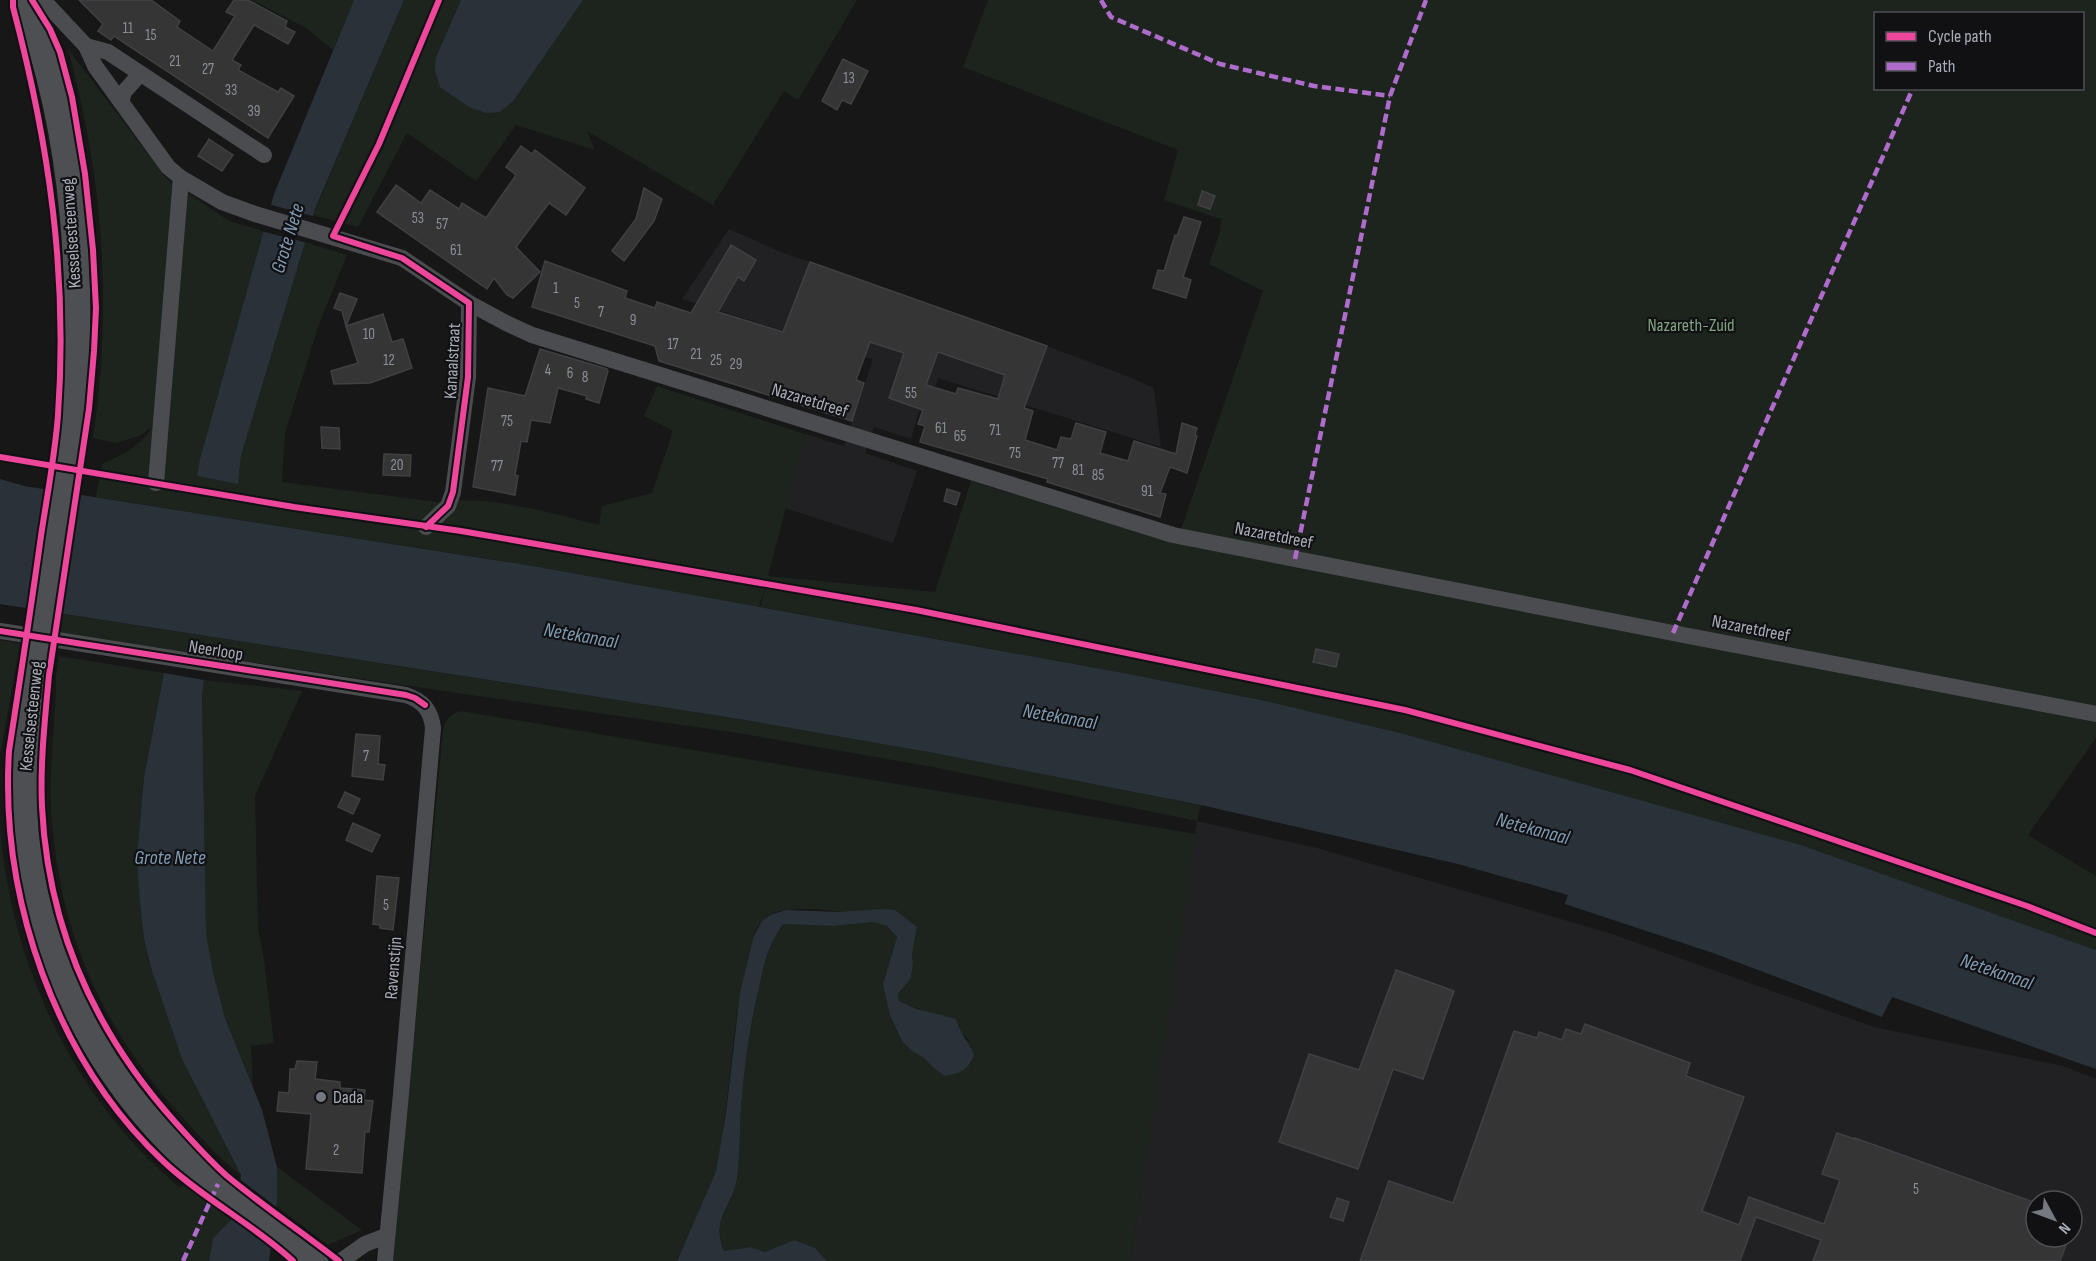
<svg xmlns="http://www.w3.org/2000/svg" width="2096" height="1261" viewBox="0 0 2096 1261" font-family="'Sofia Sans Condensed',sans-serif">
<style>
.built{fill:#212123;fill-rule:evenodd}
.green{fill:#1d241e;fill-rule:evenodd}
.water{fill:#2a3239}
.pier{fill:#171717}
.building{fill:#353536;stroke:#3f4043;stroke-width:1.5;fill-rule:evenodd}
.lines{fill:none;stroke-linecap:round;stroke-linejoin:round}
.minor{stroke:#4b4c50;stroke-width:16}
.primary{stroke:#4d4f52;stroke-width:26}
.primary-bridge{stroke:#4d4f52;stroke-width:26}
.quiet{stroke:#b06ccc;stroke-width:4.5;stroke-dasharray:9 4.5;stroke-linecap:butt}
.cycleway-casing{stroke:#111113;stroke-width:10}
.cycleway{stroke:#ed469a;stroke-width:6}
.poi-dot{fill:#757880;stroke:#111113;stroke-width:2}
.labels{text-anchor:middle;stroke-width:4.5;stroke-linejoin:round;paint-order:stroke}
.number-label{font-size:15px;fill:#8b8f98}
.street-label{font-size:18px;fill:#a8adb8;stroke:#111113}
.park-label{font-size:18px;fill:#7fa381;stroke:#111113}
.poi-label{font-size:18px;fill:#a8adb8;stroke:#111113;text-anchor:start}
.water-label{font-size:20px;font-style:italic;fill:#7f9bb3;stroke:#111113}
</style>
<rect width="100%" height="100%" fill="#171717"/>
<g class="built">
<polygon points="729,229 781,252 1047,346 1127,376 1154,388 1161,447 938,378 927,412 919,411 911,439 874,427 865,453 917,471 893,543 785,508 805,434 844,446 873,359 682,299"/>
<path d="M1197,821L1317,848L1609,933L1874,1027L2063,1066L2096,1079V1261H1130ZM2036,1201H2072V1237H2036Z"/>
</g>
<g class="green">
<polygon points="252,0 354,0 333,50 306,28"/>
<polygon points="404,0 461,0 436,57 514,100 583,0 857,0 798,100 784,91 713,205 587,131 595,150 516,125 476,181 407,133 358,227 313,215"/>
<path d="M988,0H2096V738L2028,835L2096,876V950L1801,845L1404,734L1266,701L1129,674L761,607L765,588L759,607L533,566L96,497L102,464C122,455 140,447 152,427L139,436L116,443L93,438C113,304 103,179 68,49L167,179L229,221L264,231L200,459L197,476L238,483L241,456L305,242L347,255L319,324L285,433L282,482L437,502C491,495 547,512 599,525L602,506L652,493L673,431L644,416L657,386L805,434L768,576L935,592L971,481L1176,544L1263,291L1209,264L1220,232L1221,219L1164,200L1178,150L963,67ZM1876,14H2082V88H1876Z"/>
<polygon points="62,614 739,719 934,753 1201,805 1197,821 933,767 738,733 457,693 59,633"/>
<polygon points="0,640 20,644 0,755"/>
<path d="M59,656L164,673L144,777L137,858L144,939L152,971L182,1059L241,1175C220,1159 201,1138 183,1118C102,1029 57,928 51,807C49,763 56,719 56,676Z"/>
<polygon points="204,680 302,691 255,796 258,927 264,960 274,1043 251,1046 253,1087 225,1018 213,972 206,933 202,696"/>
<path d="M461,711L1196,834L1130,1261H827L815,1248L794,1240L765,1252L749,1247L724,1251C711,1216 733,1208 737,1178C741,1151 739,1123 742,1095C745,1059 751,1023 759,987C766,961 768,946 783,924L833,926L874,922L887,926L897,937L883,984L912,1051L924,1058L934,1068L969,1040C950,1019 925,1012 899,1001L898,994L911,978L913,963L912,954L917,927C884,920 797,897 768,916C751,927 749,955 745,974C733,1023 731,1073 724,1123C722,1140 721,1157 716,1173C706,1203 690,1232 677,1261H393L443,730C446,719 450,714 461,711Z"/>
<path d="M0,829C12,966 73,1098 179,1187L187,1184L232,1219L213,1238L209,1261H0Z"/>
<polygon points="277,1167 362,1230 328,1245 276,1206"/>
</g>
<g class="water">
<polygon points="354,0 404,0 315,209 241,456 238,484 197,476 200,459 274,194"/>
<polygon points="461,0 583,0 514,100 500,112 487,113 469,107 440,87 435,71 436,57"/>
<polygon points="0,479 24,486 533,566 1129,674 1266,701 1404,734 1801,845 2096,950 2096,1069 1892,997 1882,1017 1713,953 1565,904 1568,895 1458,864 1201,805 934,753 739,719 0,604"/>
<polygon points="164,673 204,680 202,696 206,933 213,972 225,1018 262,1110 277,1167 277,1201 269,1261 209,1261 213,1238 234,1217 241,1175 182,1059 152,971 144,939 140,902 137,858 144,777"/>
<path d="M884,909L895,910L917,927L912,954L913,963L911,978L898,994L899,1001L917,1009L956,1019C959,1032 969,1042 974,1055C968,1070 961,1073 945,1076L934,1068L924,1058L912,1051L902,1041L890,1015L883,984L897,937L887,926L874,922L833,926L783,924C767,947 764,965 758,992C750,1026 745,1061 742,1096C739,1123 741,1151 737,1178C733,1207 710,1218 724,1251L750,1247L765,1252L794,1240L815,1248L827,1261H677L716,1172L726,1113L740,993L753,938L762,921L770,915L786,910L840,912Z"/>
</g>
<g class="pier">
<polygon points="268,204 316,217 308,243 261,231"/>
<polygon points="46,486 80,491 61,617 27,612"/>
<polygon points="238,1178 279,1209 274,1248 230,1216"/>
</g>
<g class="building">
<polygon points="79,0 151,0 180,21 177,27 213,51 235,16 226,12 234,0 248,0 287,21 285,27 295,32 288,44 254,25 232,60 241,65 238,70 278,92 281,88 294,96 268,138 114,36 111,40 98,31 103,24"/>
<polygon points="843,59 868,71 851,104 842,100 837,110 822,101"/>
<polygon points="209,139 233,155 222,171 198,156"/>
<polygon points="521,146 532,154 535,150 585,188 566,215 549,203 516,247 540,272 513,298 507,295 494,278 487,289 377,212 396,185 421,203 430,190 459,209 462,203 486,218 516,175 506,167"/>
<polygon points="644,188 662,199 654,221 624,261 612,251 636,219"/>
<polygon points="1202,191 1215,196 1210,209 1198,205"/>
<polygon points="1184,217 1201,222 1183,277 1191,280 1186,298 1153,288 1158,270 1164,271 1175,235 1177,236"/>
<path d="M731,245L756,260L744,281L738,277L718,312L783,332L810,262L1047,346L1024,408L1033,411L1025,440L1057,450L1061,437L1071,439L1076,423L1106,432L1100,453L1128,461L1134,441L1176,454L1182,423L1197,428L1195,435L1197,436L1187,473L1170,467L1160,493L1166,494L1160,517L1047,482L1048,479L920,442L925,426L918,424L923,410L889,398L904,353L870,342L856,380L864,383L852,421L659,361L655,346L532,307L545,261L627,291L625,298L655,308L657,302L691,313ZM938,352L1005,375L998,399L958,388L956,394L926,385Z"/>
<polygon points="340,293 357,299 346,326 342,311 334,308"/>
<polygon points="383,314 392,342 403,339 412,368 370,383 334,384 331,371 358,363 346,326"/>
<polygon points="540,349 607,369 608,371 599,403 586,399 587,396 558,388 550,423 531,420 527,442 521,441 515,475 518,476 515,495 473,487 488,388 525,396"/>
<polygon points="321,427 339,428 340,449 322,448"/>
<polygon points="384,454 411,455 410,476 383,475"/>
<polygon points="947,489 960,493 956,505 944,501"/>
<polygon points="1316,649 1339,654 1336,667 1313,662"/>
<polygon points="356,734 380,736 378,764 385,765 383,780 352,776"/>
<polygon points="345,792 360,799 353,814 338,807"/>
<polygon points="353,823 380,835 372,852 346,840"/>
<polygon points="377,876 399,878 393,930 380,928 380,925 373,924"/>
<polygon points="1396,970 1454,991 1423,1079 1393,1069 1358,1169 1279,1142 1309,1054 1359,1070"/>
<polygon points="1585,1024 1690,1063 1686,1076 1744,1097 1702,1211 1739,1225 1749,1197 1824,1224 1840,1180 1822,1174 1837,1133 1855,1139 1855,1138 2036,1203 2036,1237 2069,1237 2060,1261 1813,1261 1821,1240 1756,1217 1740,1261 1360,1261 1389,1181 1453,1203 1514,1031 1537,1038 1539,1032 1562,1040 1566,1029 1581,1034"/>
<polygon points="297,1061 317,1062 315,1079 340,1082 340,1088 365,1090 364,1100 373,1101 369,1132 365,1132 362,1173 306,1169 311,1114 277,1111 279,1092 289,1093 290,1069 295,1069"/>
<polygon points="1337,1198 1349,1202 1343,1221 1330,1217"/>
</g>
<g class="lines">
<g class="minor">
<polyline points="43,0 86,46 95,66 168,167 181,178 222,202 255,214 402,258 469,303 506,323 532,335 1173,535 1673,633 2096,714"/>
<polyline points="86,46 108,52 264,155"/>
<polyline points="121,102 124,92 140,74"/>
<polyline points="156,483 181,178"/>
<polyline points="426,527 448,506 453,492 468,377 469,303"/>
<path d="M0,631L406,695C423,701 431,710 433,728L401,1094L385,1261"/>
<polyline points="341,1261 365,1244 386,1236"/>
</g>
<g class="primary">
<path d="M25,0C75,130 87,297 70,434"/>
<path d="M35,673C27,730 20,788 27,845C41,964 100,1078 187,1159C227,1196 275,1224 315,1261"/>
</g>
<polyline class="primary-bridge" points="35,673 70,434"/>
<g class="quiet">
<polyline points="1101,0 1111,17 1220,64 1314,86 1390,96"/>
<polyline points="1295,559 1390,96 1426,0"/>
<polyline points="1673,633 1913,88"/>
<polyline points="183,1261 218,1184"/>
</g>
<g class="cycleway-casing">
<g id="cycleway">
<path d="M13,0V7C49,144 68,274 58,415C55,455 47,496 41,536C31,608 20,680 9,751C0,898 55,1059 163,1161C202,1198 253,1224 293,1261"/>
<path d="M32,0L50,29L60,52L72,97L85,174L93,250L96,308L94,351L89,409L49,675C45,719 40,763 42,807C48,929 95,1033 176,1123C192,1141 209,1160 227,1176C263,1206 302,1232 339,1261"/>
<polyline points="0,457 294,507 461,531 916,610 1405,710 1630,770 2027,906 2096,933"/>
<polyline points="426,527 448,506 453,492 468,377 469,303 402,258 333,236 379,144 439,0"/>
<polyline points="0,631 406,695 415,698 425,705"/>
</g>
</g>
<use href="#cycleway" class="cycleway"/>
</g>
<circle class="poi-dot" cx="321" cy="1097" r="6"/>
<g class="labels">
<g class="number-label">
<text x="128" y="33">11</text>
<text x="151" y="40">15</text>
<text x="175" y="66">21</text>
<text x="208" y="74">27</text>
<text x="849" y="83">13</text>
<text x="231" y="95">33</text>
<text x="254" y="116">39</text>
<text x="418" y="223">53</text>
<text x="442" y="229">57</text>
<text x="456" y="255">61</text>
<text x="556" y="293">1</text>
<text x="577" y="308">5</text>
<text x="601" y="317">7</text>
<text x="633" y="325">9</text>
<text x="369" y="339">10</text>
<text x="673" y="349">17</text>
<text x="696" y="359">21</text>
<text x="389" y="365">12</text>
<text x="716" y="365">25</text>
<text x="736" y="369">29</text>
<text x="548" y="375">4</text>
<text x="570" y="378">6</text>
<text x="585" y="382">8</text>
<text x="911" y="398">55</text>
<text x="507" y="426">75</text>
<text x="941" y="433">61</text>
<text x="995" y="435">71</text>
<text x="960" y="441">65</text>
<text x="1015" y="458">75</text>
<text x="1058" y="468">77</text>
<text x="397" y="470">20</text>
<text x="497" y="471">77</text>
<text x="1078" y="475">81</text>
<text x="1098" y="480">85</text>
<text x="1147" y="496">91</text>
<text x="366" y="761">7</text>
<text x="386" y="910">5</text>
<text x="336" y="1155">2</text>
<text x="1916" y="1194">5</text>
</g>
<g class="street-label">
<text transform="translate(71 233) rotate(-94)" y="6">Kesselsesteenweg</text>
<text transform="translate(452 361) rotate(-87)" y="6">Kanaalstraat</text>
<text transform="translate(810 400) rotate(17)" y="6">Nazaretdreef</text>
<text transform="translate(1274 535) rotate(11)" y="6">Nazaretdreef</text>
<text transform="translate(1751 628) rotate(11)" y="6">Nazaretdreef</text>
<text transform="translate(216 650) rotate(9)" y="6">Neerloop</text>
<text transform="translate(31 716) rotate(-84)" y="6">Kesselsesteenweg</text>
<text transform="translate(393 968) rotate(-86)" y="6">Ravenstijn</text>
</g>
<g class="park-label">
<text x="1691" y="331">Nazareth-Zuid</text>
</g>
<g class="poi-label">
<text x="333" y="1103">Dada</text>
</g>
<g class="water-label">
<text transform="translate(287 238) rotate(-73)" y="7">Grote Nete</text>
<text transform="translate(581 635) rotate(10)" y="7">Netekanaal</text>
<text transform="translate(1060 716) rotate(10)" y="7">Netekanaal</text>
<text transform="translate(1533 828) rotate(15)" y="7">Netekanaal</text>
<text x="170" y="864">Grote Nete</text>
<text transform="translate(1997 971) rotate(19)" y="7">Netekanaal</text>
</g>
</g>
<rect x="1874" y="12" width="210" height="78" fill="#111113" stroke="#4d4f55" stroke-width="1.5"/>
<rect x="1886" y="32" width="30" height="9" fill="#ed469a" stroke="#4d4f55" stroke-width="1.5"/>
<text x="1928" y="42" font-size="18" fill="#a8adb8">Cycle path</text>
<rect x="1886" y="62" width="30" height="9" fill="#b06ccc" stroke="#4d4f55" stroke-width="1.5"/>
<text x="1928" y="72" font-size="18" fill="#a8adb8">Path</text>
<g transform="translate(2054 1219) rotate(131)"><circle r="28" fill="#111113" stroke="#4d4f55" stroke-width="1.5"/>
<path d="M0-4.5L10 22L0 15L-10 22Z" fill="#757880"/>
<text y="-9" font-size="16" font-weight="bold" text-anchor="middle" fill="#a8adb8">N</text>
</g>
</svg>
